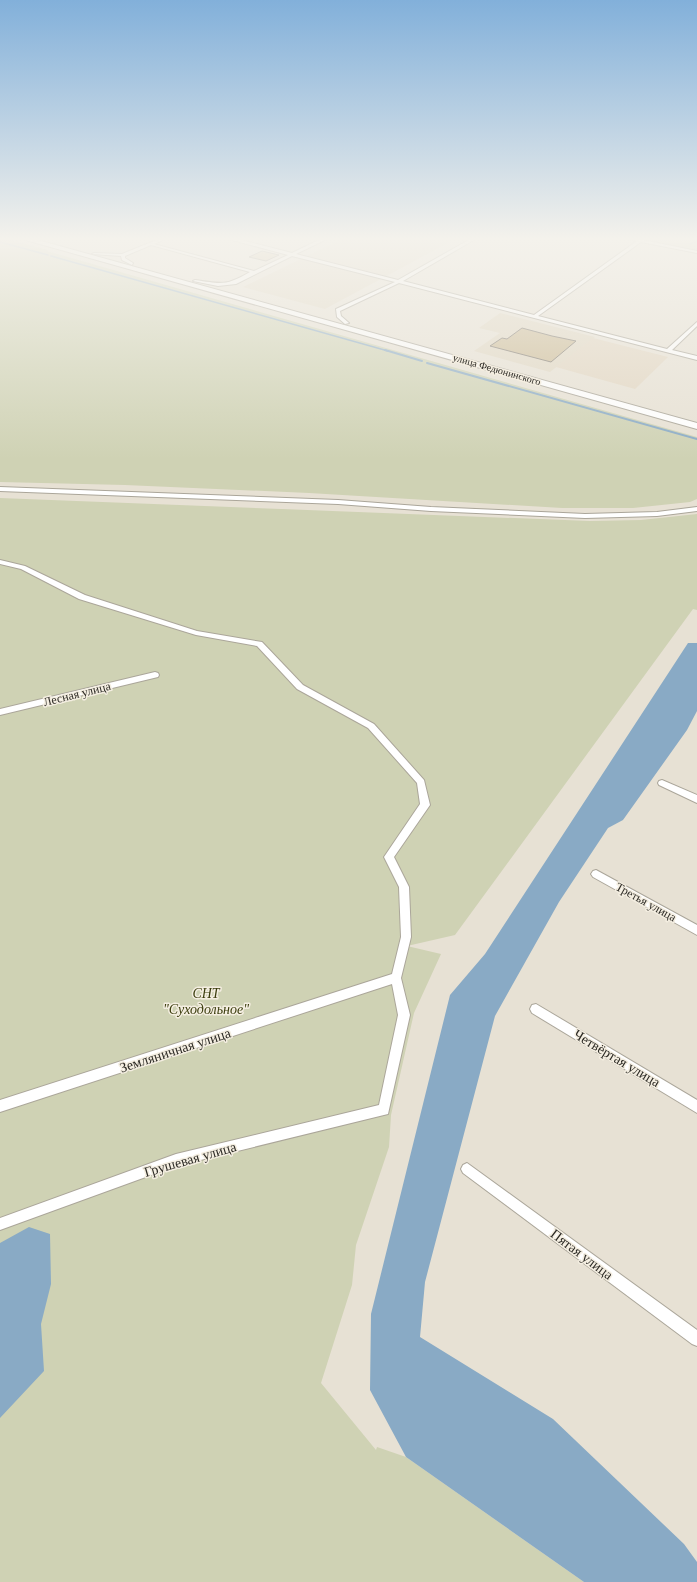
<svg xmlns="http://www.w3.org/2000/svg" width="697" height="1582" viewBox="0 0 697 1582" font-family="'Times New Roman',serif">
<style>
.built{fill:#e0d7c3}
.industrial{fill:#e2d6c2}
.green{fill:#cfd2b4}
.water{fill:#89aac5}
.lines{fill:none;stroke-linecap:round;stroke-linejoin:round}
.stream-far1{stroke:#89aac5;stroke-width:1.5}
.stream{stroke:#89aac5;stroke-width:2}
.building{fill:#ccbb96;stroke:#807a6f}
.street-casing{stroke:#aba69a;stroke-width:2}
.highway-casing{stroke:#aba69a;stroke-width:2}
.street{fill:#fff;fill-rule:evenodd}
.highway{fill:#fff;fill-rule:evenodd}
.labels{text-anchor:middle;stroke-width:3;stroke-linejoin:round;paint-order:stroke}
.far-street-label{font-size:10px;fill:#2c2a25;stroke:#f4eee1}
.street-label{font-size:12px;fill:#2c2a25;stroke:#f4eee1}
.near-park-label{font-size:14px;font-style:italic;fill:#3a3c0c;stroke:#f4eee1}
.near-street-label{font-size:14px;fill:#2c2a25;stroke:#f4eee1}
</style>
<rect width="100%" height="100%" fill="#e7e1d4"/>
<g class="built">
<polygon points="346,237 459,237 325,309 243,287"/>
<polygon points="500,313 595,337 550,372 474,351 500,333 479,328"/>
</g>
<polygon class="industrial" points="593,338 668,357 635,389 556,367"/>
<g class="green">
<polygon points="0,237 48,250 47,251 697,437 697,499 690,502 633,508 562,508 309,493 125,485 0,482"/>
<polygon points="647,237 697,237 697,251 643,240"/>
<polygon points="0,498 590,521 641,520 697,514 697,610 693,609 455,935 407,946 441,954 414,1013 391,1115 389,1147 356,1245 352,1285 321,1383 376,1450 377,1447 406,1457 584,1582 0,1582"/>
</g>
<g class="water">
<polygon points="688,643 697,643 697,711 687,730 623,820 608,828 559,902 495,1016 425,1282 420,1337 553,1419 684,1544 697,1562 697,1582 584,1582 406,1457 370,1390 371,1314 450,995 485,954"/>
<polygon points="29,1227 50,1234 51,1284 41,1324 44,1371 0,1418 0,1243"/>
</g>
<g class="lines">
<g class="stream-far1">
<polyline points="0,242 48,255"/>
<polyline points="690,244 697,241"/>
<polyline points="51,256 388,351"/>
</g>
<g class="stream">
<polyline points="385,350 422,361"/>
<polyline points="427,363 697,439"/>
</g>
</g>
<g class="building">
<polygon points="262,251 279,255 266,261 249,257"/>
<polygon points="522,328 552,336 576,341 551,362 490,346 502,338 507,339"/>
</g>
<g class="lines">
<g class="street-casing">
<g id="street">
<path d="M164,237H170L154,244L254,271L288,255L221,237H229L292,253L325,237H331L296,254L398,280L474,237H479L403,281L534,315L637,241L621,237L639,239L642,237H647L643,240L697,251V253L641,242L538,316L667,349L697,322V326L672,350L697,356V360L399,283L340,311L341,316L349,323L345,324L337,317L336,309L395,282L292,256L236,284L218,286L193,281L195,280C222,284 226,286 250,272L151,245L125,256V258L133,263L132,265L122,260L121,256L92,254L94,253L122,254Z"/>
<polygon points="0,487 338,500 431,507 585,514 657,512 697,507 697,511 657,516 585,518 431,511 338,504 0,491"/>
<polygon points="0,560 25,566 85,595 197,631 262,642 303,685 374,724 424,780 430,805 394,857 409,887 411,937 401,978 410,1015 388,1114 176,1166 0,1230 0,1218 176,1154 379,1105 398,1015 392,984 0,1112 0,1100 392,974 401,937 399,887 384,857 420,804 417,783 368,728 297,689 257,646 196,635 79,599 21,569 0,564"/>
<polygon points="155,672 158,673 159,675 158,677 0,715 0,709"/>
<polygon points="662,780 697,795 697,803 659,785 658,783 659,781"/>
<polygon points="596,870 697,925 697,935 593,877 591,874 593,871"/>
<polygon points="536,1004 697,1100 697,1113 532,1013 530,1009 532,1005"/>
<polygon points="467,1163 697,1330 697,1346 692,1344 463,1173 461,1169 463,1165"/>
</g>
</g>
<g class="highway-casing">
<polygon id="highway" points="15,237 27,237 697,423 697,429"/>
</g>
<use href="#street" class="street"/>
<use href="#highway" class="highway"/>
</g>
<linearGradient id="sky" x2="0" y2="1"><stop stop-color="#82b0da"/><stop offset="0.52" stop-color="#f4f2ec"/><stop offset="1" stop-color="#f4f2ec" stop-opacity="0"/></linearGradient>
<rect width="697" height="459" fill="url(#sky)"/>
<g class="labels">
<g class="far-street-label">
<text transform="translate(497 369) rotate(16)" y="4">улица Федюнинского</text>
</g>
<g class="street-label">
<text transform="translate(77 694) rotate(-14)" y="4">Лесная улица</text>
<text transform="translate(646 902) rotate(29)" y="4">Третья улица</text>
</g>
<g class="near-park-label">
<text x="206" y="998">СНТ<tspan x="206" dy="16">"Суходольное"</tspan></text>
</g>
<g class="near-street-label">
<text transform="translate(175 1050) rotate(-18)" y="5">Земляничная улица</text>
<text transform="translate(617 1058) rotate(31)" y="5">Четвёртая улица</text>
<text transform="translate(190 1159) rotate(-16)" y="5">Грушевая улица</text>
<text transform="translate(582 1254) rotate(37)" y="5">Пятая улица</text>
</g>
</g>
</svg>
